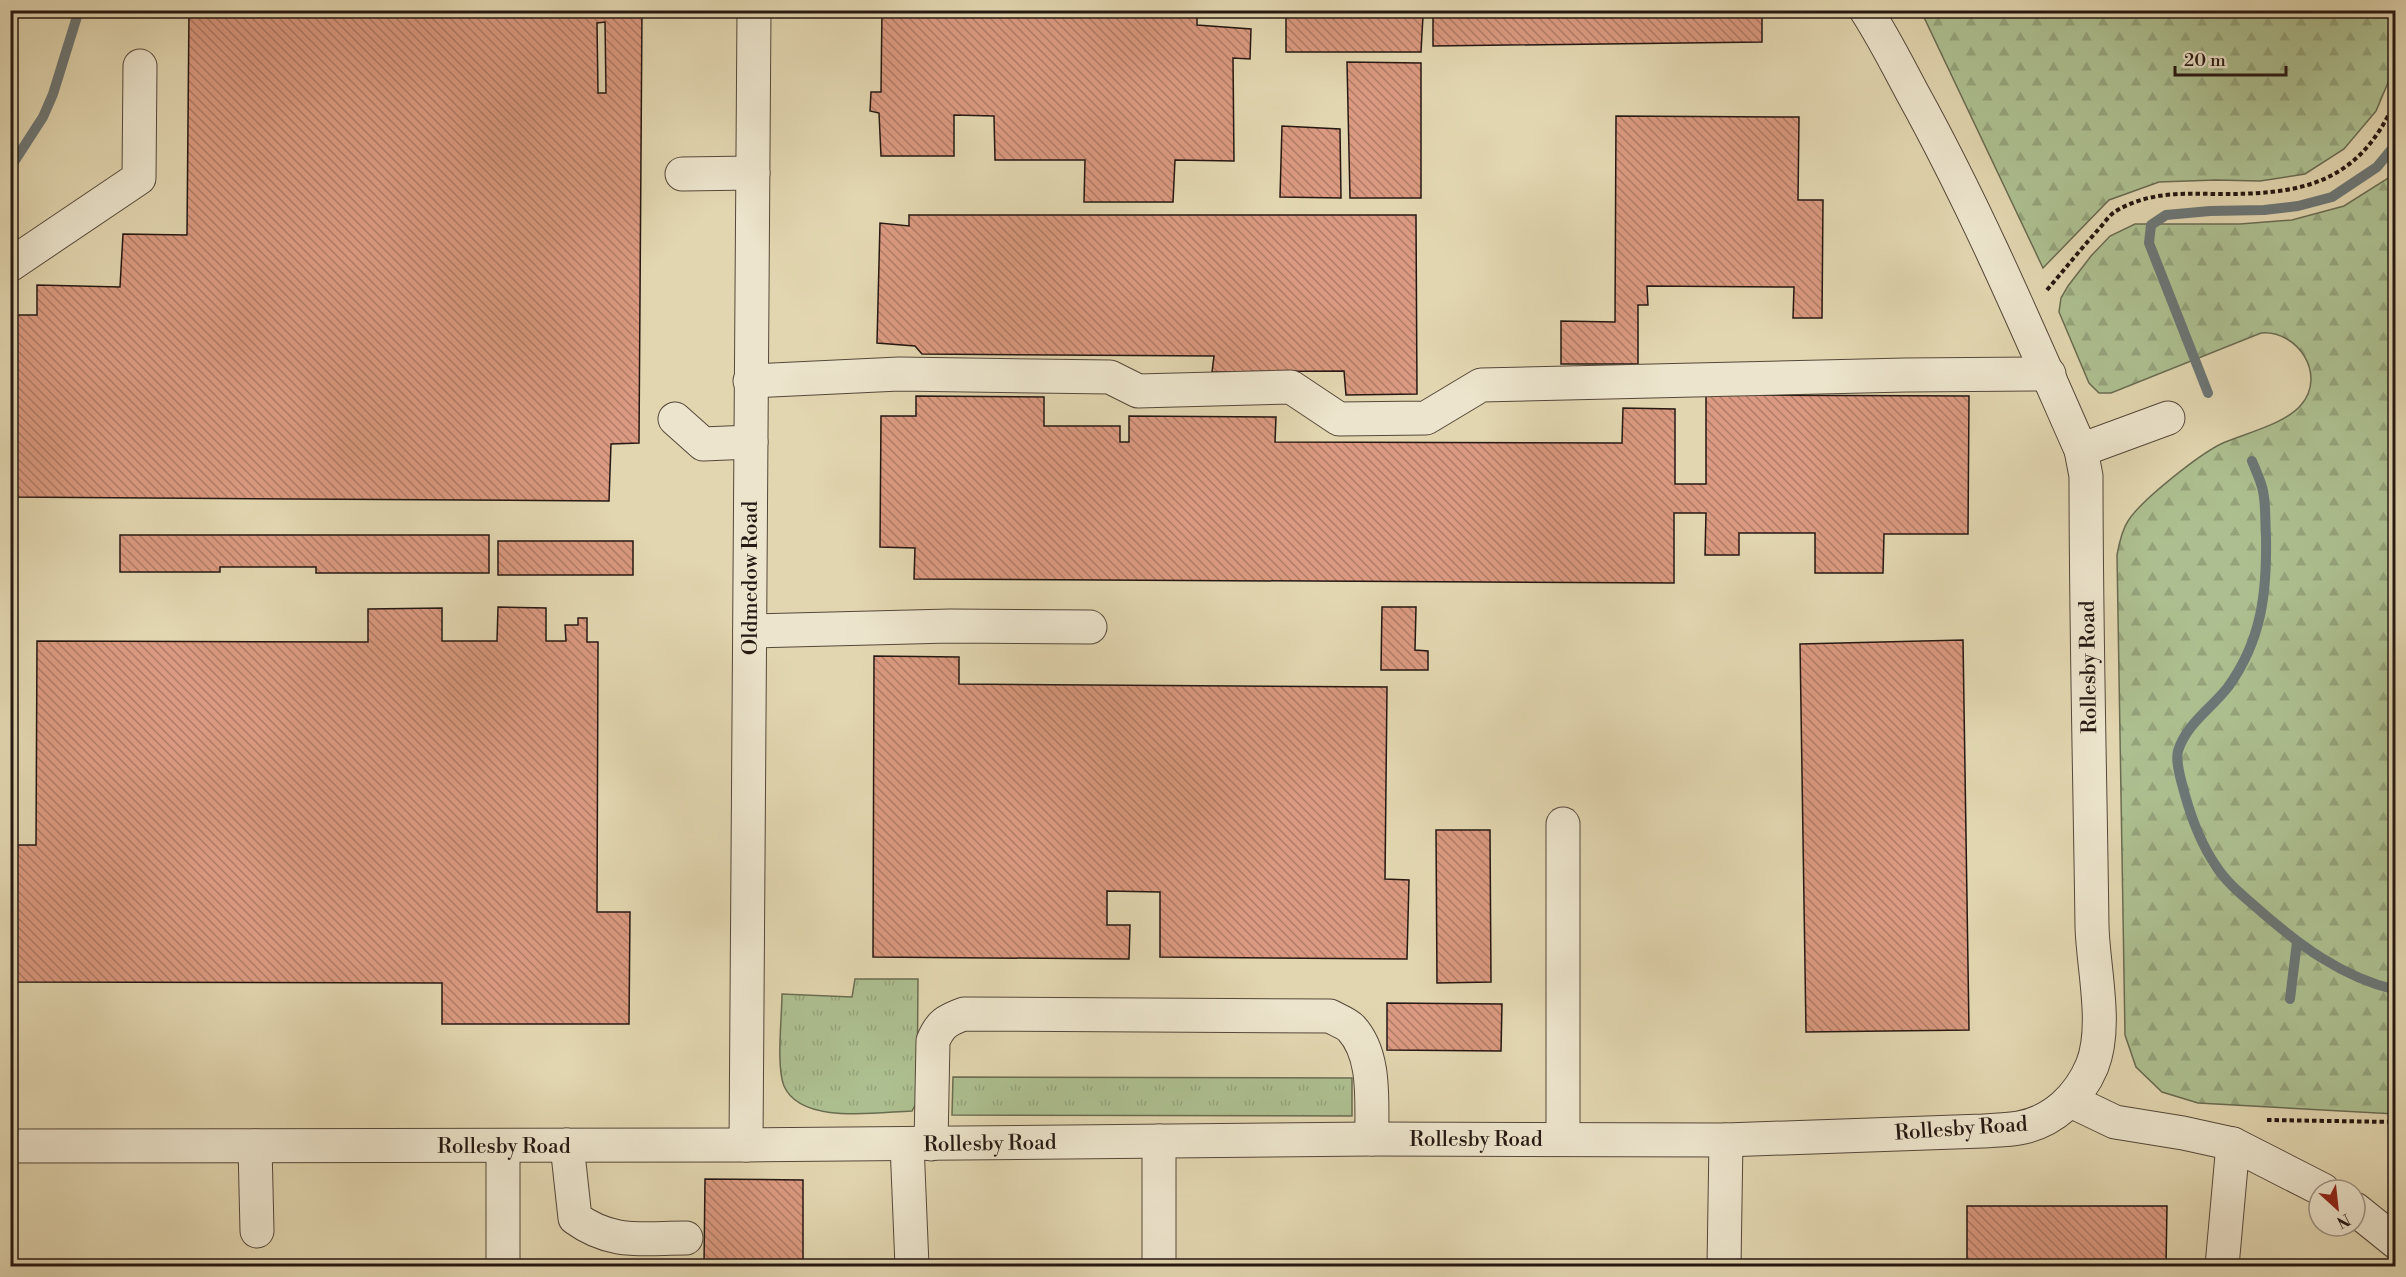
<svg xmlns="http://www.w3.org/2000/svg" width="2406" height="1277" viewBox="0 0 2406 1277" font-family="'Libre Bodoni',serif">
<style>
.grass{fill:url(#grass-tufts);stroke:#6a6c51;stroke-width:1.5}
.forest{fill:url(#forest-firs);stroke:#6a6c51;stroke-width:1.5}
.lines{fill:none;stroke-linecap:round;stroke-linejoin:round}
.stream{stroke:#6c7776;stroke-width:10}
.building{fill:url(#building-back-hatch);stroke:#261812;stroke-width:1.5;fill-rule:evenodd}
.minor-casing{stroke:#55483a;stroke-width:35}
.path{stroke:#261812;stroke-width:4;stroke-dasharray:4.5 3;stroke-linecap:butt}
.minor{stroke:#ece4cc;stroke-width:33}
.labels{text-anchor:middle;stroke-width:4.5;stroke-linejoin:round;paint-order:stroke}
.street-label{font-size:21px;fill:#261812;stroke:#ece4cc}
</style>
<defs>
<pattern id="grass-tufts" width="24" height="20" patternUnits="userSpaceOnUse" patternTransform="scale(1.5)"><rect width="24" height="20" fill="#adbf90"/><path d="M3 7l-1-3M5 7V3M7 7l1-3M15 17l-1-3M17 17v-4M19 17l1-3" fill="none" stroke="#95a37b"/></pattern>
<pattern id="forest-firs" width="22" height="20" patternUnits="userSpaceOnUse" patternTransform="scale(1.5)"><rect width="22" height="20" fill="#adbf90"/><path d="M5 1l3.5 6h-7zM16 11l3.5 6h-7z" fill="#95a37b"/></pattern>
<pattern id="building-back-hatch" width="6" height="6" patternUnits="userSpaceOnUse" patternTransform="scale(1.5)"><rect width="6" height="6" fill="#da9980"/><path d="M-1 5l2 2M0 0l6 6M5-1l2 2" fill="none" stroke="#b17c67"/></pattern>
</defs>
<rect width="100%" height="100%" fill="#e2d6b0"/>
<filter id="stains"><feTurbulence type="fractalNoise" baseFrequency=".00333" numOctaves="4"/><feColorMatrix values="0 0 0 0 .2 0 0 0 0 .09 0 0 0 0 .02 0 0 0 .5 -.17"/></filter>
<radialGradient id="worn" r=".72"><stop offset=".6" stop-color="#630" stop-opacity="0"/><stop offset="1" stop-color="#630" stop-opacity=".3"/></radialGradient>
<g class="grass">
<path d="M855,979H918L917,1102L912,1111C878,1112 801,1125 784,1086C776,1066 782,1017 782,994L852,997Z"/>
<polygon points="953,1077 1352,1078 1352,1116 952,1115"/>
</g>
<g class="forest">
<polygon points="1921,11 2395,11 2395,66 2376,111 2344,149 2305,174 2260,181 2216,180 2159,182 2109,200 2043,268"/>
<path d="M2395,170V1114L2198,1103L2162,1092L2136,1067L2125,1035L2117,555C2119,544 2122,530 2128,521C2141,500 2201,453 2223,443C2246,433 2285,424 2301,405C2327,375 2298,330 2261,333L2111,393H2099L2089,383L2059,312L2061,298L2068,286L2091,256L2110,236L2135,224H2240L2292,220L2344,206L2390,177Z"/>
</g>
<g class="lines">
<g class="stream">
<polyline points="10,168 43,117 53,94 79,10"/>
<polyline points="2208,393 2149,243 2151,225 2166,215 2210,211 2264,210 2298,206 2332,197 2377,167 2396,144"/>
<path d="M2252,461C2256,471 2261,481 2263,491C2266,505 2265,522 2266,536C2267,592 2262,640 2228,687C2212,708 2186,724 2178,751C2175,763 2182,783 2185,795C2192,820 2201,844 2216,866C2226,882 2242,895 2257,908C2298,944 2341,977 2396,990"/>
<polyline points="2290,999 2297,942"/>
</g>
</g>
<g class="building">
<path d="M189,10H598V15H606V10H642L639,443L611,444L609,501L10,497V315H37V285L120,287L123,234L187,235ZM605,22L606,93H598L597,23Z"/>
<polygon points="882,10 1197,10 1197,25 1251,29 1250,59 1233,58 1234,161 1175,160 1173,202 1084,202 1085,160 995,160 994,116 954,115 954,156 881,156 879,113 870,111 871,92 881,92"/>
<polygon points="1286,10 1762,10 1762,42 1433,46 1433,17 1423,16 1421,52 1286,52"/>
<polygon points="1347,62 1421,63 1421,198 1350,198"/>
<polygon points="1616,116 1799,117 1798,200 1823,200 1822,318 1793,318 1794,287 1647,286 1648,305 1638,305 1638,364 1561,364 1561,321 1615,322"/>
<polygon points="1282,126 1340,129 1341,198 1280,197"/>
<polygon points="909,215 1416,215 1417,394 1346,395 1344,371 1212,372 1214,356 922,354 915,346 877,343 880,223 909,226"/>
<polygon points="1706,395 1969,396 1968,534 1884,534 1883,573 1815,573 1815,533 1739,533 1739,555 1705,555 1706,513 1674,513 1674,583 914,579 915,548 880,547 881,416 916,416 916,396 1044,397 1044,426 1120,426 1120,442 1129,442 1129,416 1276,417 1275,442 1622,443 1623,408 1675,409 1675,484 1706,484"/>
<polygon points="120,535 489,535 489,573 316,573 316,567 220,567 220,572 120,572"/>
<rect x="498" y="541" width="135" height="34"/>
<polygon points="498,607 546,608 546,641 566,641 565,625 578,625 578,618 587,618 587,642 598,642 597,912 630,912 629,1024 442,1024 442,983 10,982 10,845 36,845 37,641 368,642 368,609 442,608 442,641 497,641"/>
<polygon points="1382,607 1416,607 1415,650 1428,651 1428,670 1381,670"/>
<polygon points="1963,640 1969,1030 1806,1032 1800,644"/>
<polygon points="874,656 959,657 959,684 1387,687 1385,879 1409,880 1407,959 1160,957 1160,892 1107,891 1107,925 1130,925 1129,959 873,957"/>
<polygon points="1436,830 1490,830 1491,982 1437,983"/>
<polygon points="1387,1003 1502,1004 1501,1051 1387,1050"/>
<polygon points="705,1179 803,1180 803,1266 704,1266"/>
<polygon points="1967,1206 2167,1206 2166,1266 1967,1266"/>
</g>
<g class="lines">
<g class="minor-casing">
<g id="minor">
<polyline points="682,174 753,173"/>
<polyline points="10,265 139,178 140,66"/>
<polyline points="750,381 899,374 1110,377 1138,391 1291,387 1339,419 1426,418 1481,385 1905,375 2049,374"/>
<polyline points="675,419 703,444 751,442"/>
<polyline points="2081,450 2168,418"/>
<polyline points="750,631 950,626 1090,627"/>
<polyline points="1563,824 1563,1139"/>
<polyline points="2071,1101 2115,1122 2183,1133 2233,1144 2323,1190"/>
<polyline points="907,1144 912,1266"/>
<path d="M931,1144L933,1041C940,1024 947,1020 964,1014L1330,1016C1337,1020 1346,1023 1351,1028C1377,1056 1371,1103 1372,1139"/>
<path d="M567,1145L575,1218C612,1245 642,1238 686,1238"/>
<polyline points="746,1145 754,10"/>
<path d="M10,1146L746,1145L1372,1139L1726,1140L1983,1131C1995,1130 2008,1130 2019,1128C2053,1122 2079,1097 2092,1066C2108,1026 2093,968 2092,926C2090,776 2086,626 2086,476L2081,450C2028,330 1977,210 1913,94C1898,66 1884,38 1866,10"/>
<polyline points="255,1146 257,1231"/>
<polyline points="503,1146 503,1266"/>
<polyline points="2355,1209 2396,1242"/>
<polyline points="1159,1266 1159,1141"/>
<polyline points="1724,1266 1726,1140"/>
<polyline points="2222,1266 2233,1144"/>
</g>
</g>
<g class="path">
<path d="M2047,290C2064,270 2080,250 2097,231C2103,225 2109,215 2116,211C2146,193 2179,193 2213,194C2299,195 2359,186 2396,99"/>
<polyline points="2267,1120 2396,1122"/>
</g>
<use href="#minor" class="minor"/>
</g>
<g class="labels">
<g class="street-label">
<text transform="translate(750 578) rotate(-90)" y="7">Oldmedow Road</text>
<text transform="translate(2088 667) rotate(-91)" y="7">Rollesby Road</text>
<text transform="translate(1961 1128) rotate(-4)" y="7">Rollesby Road</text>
<text x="1476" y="1146">Rollesby Road</text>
<text transform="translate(990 1143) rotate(-1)" y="7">Rollesby Road</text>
<text x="504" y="1153">Rollesby Road</text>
</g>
</g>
<rect width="2406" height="1277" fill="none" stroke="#e2d6b0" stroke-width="36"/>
<rect x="12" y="12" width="2382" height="1253" fill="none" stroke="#261812" stroke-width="3"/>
<rect x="18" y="18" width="2370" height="1241" fill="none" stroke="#261812" stroke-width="1.5"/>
<g transform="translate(2337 1208) rotate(153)"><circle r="28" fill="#ece4cc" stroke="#9d9282" stroke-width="1.5"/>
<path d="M0-4.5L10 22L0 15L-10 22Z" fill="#8f2418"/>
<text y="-9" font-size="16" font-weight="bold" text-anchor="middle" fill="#261812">N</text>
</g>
<path d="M2175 66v9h111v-9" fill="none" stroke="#261812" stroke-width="3"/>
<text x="2184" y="66" font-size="18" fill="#261812" stroke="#ece4cc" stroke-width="4.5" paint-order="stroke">20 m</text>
<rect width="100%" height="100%" filter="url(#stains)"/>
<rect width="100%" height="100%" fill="url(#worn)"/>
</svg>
